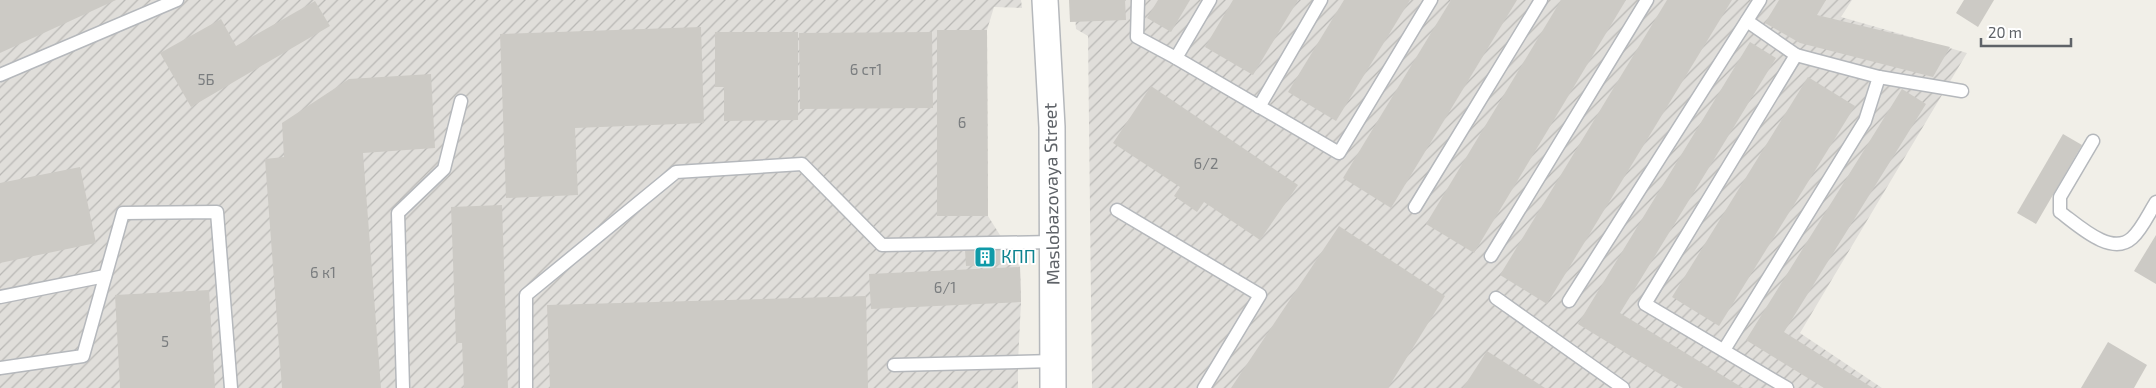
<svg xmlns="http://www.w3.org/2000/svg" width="2156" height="388" viewBox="0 0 2156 388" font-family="'Exo 2',sans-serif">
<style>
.industrial{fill:url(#industrial-furrows)}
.building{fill:#cccac5}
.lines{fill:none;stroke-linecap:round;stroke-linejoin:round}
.service-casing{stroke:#b5b8bc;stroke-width:15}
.minor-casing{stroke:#b5b8bc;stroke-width:28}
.service{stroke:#fff;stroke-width:12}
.minor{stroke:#fff;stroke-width:25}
.labels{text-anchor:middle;stroke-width:4;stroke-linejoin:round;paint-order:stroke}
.number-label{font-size:15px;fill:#7a7d7f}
.street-label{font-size:18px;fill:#5f6368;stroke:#fff}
.culture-label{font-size:18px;fill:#0d838f;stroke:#fff;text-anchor:start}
</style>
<defs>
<pattern id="industrial-furrows" width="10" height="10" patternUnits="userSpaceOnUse" patternTransform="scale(1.25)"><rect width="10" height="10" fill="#e0deda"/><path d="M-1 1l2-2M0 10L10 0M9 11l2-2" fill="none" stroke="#b9b8b5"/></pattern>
</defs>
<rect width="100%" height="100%" fill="#f1efe8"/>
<g class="industrial">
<polygon points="0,0 1021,0 1022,8 994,7 987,30 988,216 1020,267 1021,302 1018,362 1018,388 0,388"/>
<polygon points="1074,0 1852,0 1841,17 1967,53 1800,333 1882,388 1092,388 1088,36 1076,29"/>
</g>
<g class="building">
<polygon points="0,0 116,0 0,53"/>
<polygon points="1069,0 1125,0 1126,20 1070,22"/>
<polygon points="1158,0 1190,0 1171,32 1147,18"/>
<polygon points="1233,0 1298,0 1253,75 1205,47"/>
<polygon points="1344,0 1410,0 1336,121 1288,92"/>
<polygon points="1451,0 1517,0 1391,208 1343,178"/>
<polygon points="1561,0 1626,0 1474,253 1426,224"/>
<polygon points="1667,0 1732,0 1547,304 1500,275"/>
<polygon points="1779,0 1826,0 1817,15 1950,47 1933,77 1800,43 1765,23"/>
<polygon points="1964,0 1994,0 1978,27 1956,13"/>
<polygon points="315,1 330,26 191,107 160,53 221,19 236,46"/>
<polygon points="701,27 704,123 575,128 578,195 506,198 500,34"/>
<polygon points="937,30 987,30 988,216 937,216"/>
<polygon points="715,32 798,32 798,120 724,121 724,87 715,87"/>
<polygon points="932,32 933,108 800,109 799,33"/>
<polygon points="1750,42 1776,58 1620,313 1743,388 1683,388 1578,324"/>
<polygon points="431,74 435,148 363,153 381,388 282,388 265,159 284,157 282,123 349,79"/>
<polygon points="1808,77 1855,106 1719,326 1672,297"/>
<polygon points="1151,86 1298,185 1260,240 1204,202 1197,212 1174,196 1180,187 1113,143"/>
<polygon points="1902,89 1926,104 1784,332 1873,388 1824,388 1746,340"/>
<polygon points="2063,134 2082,145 2036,224 2017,213"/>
<polygon points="80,167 96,243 0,263 0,183"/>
<polygon points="502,205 508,388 464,388 462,343 456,343 451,207"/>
<polygon points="1339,226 1445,296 1388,388 1231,388"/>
<polygon points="2156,235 2156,284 2134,271"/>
<polygon points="1004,248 1006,264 966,266 965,250"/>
<polygon points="1020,267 1021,302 871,309 869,274"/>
<polygon points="209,290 215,388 120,388 115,295"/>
<polygon points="866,296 868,388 550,388 547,305"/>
<polygon points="2108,342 2147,365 2134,388 2081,388"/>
<polygon points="1487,351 1545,388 1463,388"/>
</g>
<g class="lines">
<g class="service-casing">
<g id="service">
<polyline points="1138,0 1137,37 1176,58"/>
<polyline points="1210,0 1176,58 1339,153 1431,0"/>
<polyline points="0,75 177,0"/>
<polyline points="1879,77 1962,91"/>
<polyline points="1259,107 1321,0"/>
<path d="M2093,141L2060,197V212C2078,225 2111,257 2132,238C2142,229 2149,213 2156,202"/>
<polyline points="1415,207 1541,0"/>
<polyline points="1117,210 1260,295 1204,388"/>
<polyline points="1491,256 1647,0"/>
<polyline points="0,297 105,276"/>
<polyline points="1496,298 1623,388"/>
<polyline points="1569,301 1760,0"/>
<polyline points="1724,350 1865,121 1879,77 1796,55 1747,21"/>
<polyline points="894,365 1053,361"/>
<polyline points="0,368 83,356 123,213 217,212 231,388"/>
<polyline points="403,388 398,213 444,169 461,101"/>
<polyline points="526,388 526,295 676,172 802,164 882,245 1053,242"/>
<polyline points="1787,388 1645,304 1796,55"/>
</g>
</g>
<g class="minor-casing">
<polyline id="minor" points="1045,0 1052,127 1053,388"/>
</g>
<use href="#service" class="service"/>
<use href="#minor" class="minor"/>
</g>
<defs>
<g id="building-square" transform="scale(1.125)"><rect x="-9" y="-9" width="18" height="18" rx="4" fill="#0f9aa8" stroke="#fff"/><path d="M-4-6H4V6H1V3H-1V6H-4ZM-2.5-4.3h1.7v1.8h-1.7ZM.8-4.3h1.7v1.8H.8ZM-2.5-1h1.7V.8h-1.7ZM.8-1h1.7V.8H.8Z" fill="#fff"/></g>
</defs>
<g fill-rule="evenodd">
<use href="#building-square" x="985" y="257"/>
</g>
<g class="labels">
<g class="number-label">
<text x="866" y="75">6 ст1</text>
<text x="206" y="85">5Б</text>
<text x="962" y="128">6</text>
<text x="1206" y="169">6/2</text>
<text x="323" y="278">6 к1</text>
<text x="945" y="293">6/1</text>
<text x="165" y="347">5</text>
</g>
<g class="street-label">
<text transform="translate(1052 194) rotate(-91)" y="6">Maslobazovaya Street</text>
</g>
<g class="culture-label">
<text x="1001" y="263">КПП</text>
</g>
</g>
<path d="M1981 38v8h90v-8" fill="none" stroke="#5f6368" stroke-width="2.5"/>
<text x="1988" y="38" font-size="15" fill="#5f6368" stroke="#ffffff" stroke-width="4" paint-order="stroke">20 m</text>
</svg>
